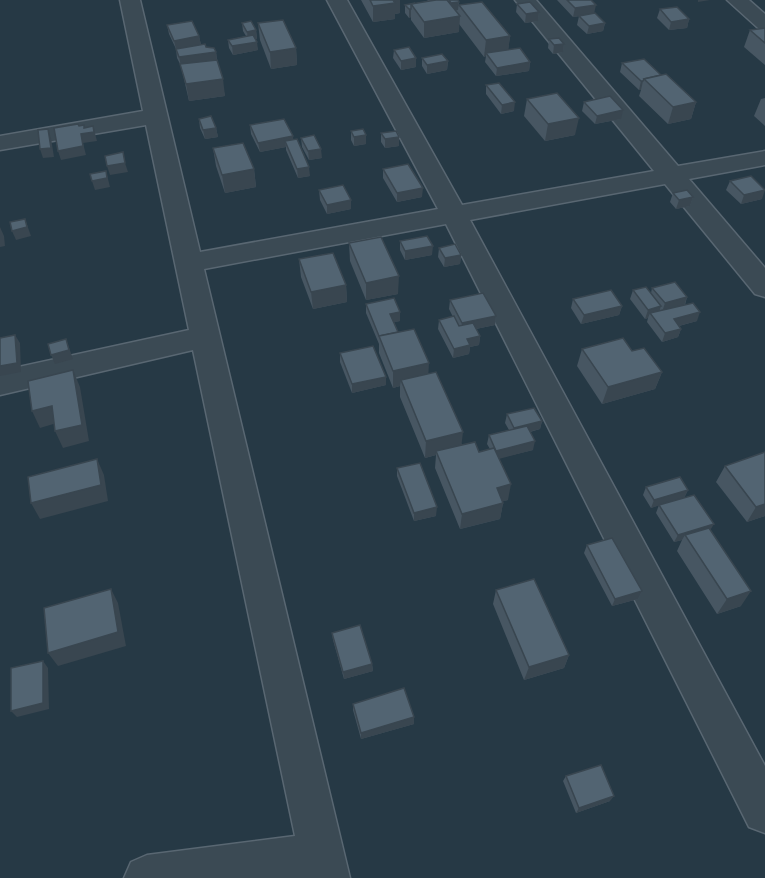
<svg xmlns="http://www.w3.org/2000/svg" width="765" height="878" viewBox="0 0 765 878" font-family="'DM Sans',sans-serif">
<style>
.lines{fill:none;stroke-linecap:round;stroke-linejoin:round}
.minor-casing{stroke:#596772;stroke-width:3}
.minor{fill:#3b4a54;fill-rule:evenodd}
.wall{fill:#475662}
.shaded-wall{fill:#394650}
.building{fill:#526472;stroke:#394650;stroke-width:1.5}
</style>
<rect width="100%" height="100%" fill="#263945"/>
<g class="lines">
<g class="minor-casing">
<g id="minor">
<polygon points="120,0 140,0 200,252 438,209 327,0 347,0 462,205 654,171 515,0 536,0 678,166 765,151 765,165 689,179 765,268 765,297 755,294 665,184 470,220 765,766 765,833 749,827 446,224 204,269 350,878 124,878 131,862 147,855 295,836 193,350 0,395 0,371 189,330 146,125 0,150 0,136 143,111"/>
<polygon points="727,0 749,0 765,14 765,30 758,28"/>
</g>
</g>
<use href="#minor" class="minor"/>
</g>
<g class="wall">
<polygon points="361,0 400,0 400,13 395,14 395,19 373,22"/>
<polygon points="427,0 458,0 459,2 459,5 510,36 508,50 530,62 529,71 496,76 485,62 486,56 484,57 459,24 459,32 424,38 411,20 411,17 409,18 405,13 405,5 428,1"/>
<polygon points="557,0 591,0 594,14 605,23 603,31 587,34 577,25 579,16 593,14 573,17"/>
<polygon points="517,4 539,12 538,21 525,23 516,12"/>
<polygon points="660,9 689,19 687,28 669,30 657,18"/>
<polygon points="242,23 256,30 257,39 255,39 258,50 233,55 229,48 228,40 246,36 243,31"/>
<polygon points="258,23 296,48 297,65 271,69 260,40"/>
<polygon points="167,25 199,36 201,45 216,52 217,60 225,96 189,101 181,66 177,58 176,49 169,34"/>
<polygon points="765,28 765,65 744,47 750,30"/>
<polygon points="549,39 564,44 563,52 553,54 548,48"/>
<polygon points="394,50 416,58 416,67 401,70 393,58"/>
<polygon points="422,58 448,61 447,70 427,74 422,66"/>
<polygon points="622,63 661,75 696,102 691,119 668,124 639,96 641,90 639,90 620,72"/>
<polygon points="486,85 514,111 501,114 486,94"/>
<polygon points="765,98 765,126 754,116 761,99"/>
<polygon points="527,99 575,135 545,141 524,116"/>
<polygon points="584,102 621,119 595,124 582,111"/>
<polygon points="199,119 216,128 218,137 205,139 200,128"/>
<polygon points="250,125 293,139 310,176 298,178 286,150 286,147 260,152 251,134"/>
<polygon points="351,131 366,144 354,146 351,140"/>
<polygon points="381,133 399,137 399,146 385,148 381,142"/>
<polygon points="301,138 322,158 309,160 302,147"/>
<polygon points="213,148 254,169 256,187 225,193 216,166"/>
<polygon points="383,169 422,197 397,202 383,178"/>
<polygon points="730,181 762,199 741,204 726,190"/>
<polygon points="319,190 351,209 327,214 320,200"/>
<polygon points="673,193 693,197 690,206 676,209 670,202"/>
<polygon points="400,241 432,255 405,260 400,250"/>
<polygon points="349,243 398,294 366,300 350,261"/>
<polygon points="439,248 461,255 460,264 444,267 438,257"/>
<polygon points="299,259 346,285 347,302 313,309 301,277"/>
<polygon points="652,288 687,297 685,305 697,321 679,326 681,329 678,337 662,342 647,322 648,318 645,319 630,299 633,290 651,293"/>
<polygon points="573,299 622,306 619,315 581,324 571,308"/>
<polygon points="450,300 496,316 495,325 476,329 480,336 479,345 470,347 469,354 453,358 438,329 439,320 453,317 449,309"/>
<polygon points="366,304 400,321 394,322 398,332 429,374 462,445 479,452 490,449 487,444 489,435 509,430 505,423 507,414 542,421 540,429 530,432 533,450 499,458 508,500 503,501 503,503 500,519 460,529 435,468 436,455 425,458 400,397 400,386 393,388 379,353 379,344 366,313"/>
<polygon points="582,349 632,351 662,372 655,389 602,404 577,366"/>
<polygon points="340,353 386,385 352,393 340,362"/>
<polygon points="725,466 765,516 747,522 716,482"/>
<polygon points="397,468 436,516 414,521 397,476"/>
<polygon points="646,487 688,490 684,498 710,530 741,606 717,614 677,551 682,540 674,542 656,513 659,505 651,508 643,495"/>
<polygon points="587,545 642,591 638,599 612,606 584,553"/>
<polygon points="496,590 569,655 564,668 524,680 493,604"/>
<polygon points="332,633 372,664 373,671 344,679 333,640"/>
<polygon points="353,704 414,717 414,724 361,739 353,710"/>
<polygon points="566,776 610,801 576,813 563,781"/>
</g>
<g class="shaded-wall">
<polygon points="392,0 400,0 400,13 395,14 395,19 373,22 373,6"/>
<polygon points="698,0 710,0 698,2"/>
<polygon points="459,2 458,10 451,11 451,3"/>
<polygon points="596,5 594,14 573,17 575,8"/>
<polygon points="409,9 411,9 411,17 409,18"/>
<polygon points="539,12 538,21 525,23 526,14"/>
<polygon points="460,16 459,32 424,38 424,22"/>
<polygon points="689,19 687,28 669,30 671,22"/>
<polygon points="605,23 603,31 587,34 589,26"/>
<polygon points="256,30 257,39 248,40 247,32"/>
<polygon points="199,36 201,45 176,49 174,41"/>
<polygon points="510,36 508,53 486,53 486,56 484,57 486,40"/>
<polygon points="257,42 258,50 233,55 232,46"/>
<polygon points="564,44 563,52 553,54 554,45"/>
<polygon points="296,48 297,65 271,69 270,52"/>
<polygon points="216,52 217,60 181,66 179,57"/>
<polygon points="416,58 416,67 401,70 401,61"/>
<polygon points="448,61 447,70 427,74 427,65"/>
<polygon points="530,62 529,71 496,76 497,68"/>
<polygon points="223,79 225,96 189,101 186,84"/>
<polygon points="641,81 643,81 641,90 639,90"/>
<polygon points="515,102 514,111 501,114 502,105"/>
<polygon points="696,102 691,119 668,124 673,107"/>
<polygon points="623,110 621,119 595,124 597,116"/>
<polygon points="579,118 575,135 545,141 548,124"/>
<polygon points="84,125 86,133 93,126 97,141 83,143 86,155 61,160 58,151 81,134"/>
<polygon points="216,128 218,137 205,139 203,130"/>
<polygon points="48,129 51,138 54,157 43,158 40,149"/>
<polygon points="366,135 366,144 354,146 354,137"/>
<polygon points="293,136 294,145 285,141 286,147 260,152 258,143"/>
<polygon points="399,137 399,146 385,148 385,139"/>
<polygon points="321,149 322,158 309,160 308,151"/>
<polygon points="125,163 128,172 110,175 107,166"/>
<polygon points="309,167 310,176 298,178 297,169"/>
<polygon points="254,169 256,187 225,193 222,175"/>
<polygon points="106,171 110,187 95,190 92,181"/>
<polygon points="423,188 422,197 397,202 397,193"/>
<polygon points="765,190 762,199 741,204 744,195"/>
<polygon points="693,197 690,206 676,209 679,200"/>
<polygon points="351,200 351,209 327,214 327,205"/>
<polygon points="25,219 31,236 16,240 12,231"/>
<polygon points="0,227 4,236 5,246 0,247"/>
<polygon points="433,246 432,255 405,260 405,251"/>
<polygon points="461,255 460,264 444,267 445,258"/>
<polygon points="399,276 398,294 366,300 366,283"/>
<polygon points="346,285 347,302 313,309 311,292"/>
<polygon points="687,297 684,306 662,312 665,303"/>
<polygon points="622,306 619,315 581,324 584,315"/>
<polygon points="661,306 658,315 650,313 648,318 645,319 648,310"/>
<polygon points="400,312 400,321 390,323 390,314"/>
<polygon points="700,312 697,321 671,328 674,319"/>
<polygon points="496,316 495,325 461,332 462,323"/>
<polygon points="681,329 678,337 662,342 665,333"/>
<polygon points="15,335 20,343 21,372 0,376 0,366"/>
<polygon points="480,336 479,345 470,347 469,354 453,358 454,349 467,339"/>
<polygon points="66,339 73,359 55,364 51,355"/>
<polygon points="429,363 428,380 401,380 400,386 393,388 393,371"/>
<polygon points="73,370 80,387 89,441 63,448 55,431"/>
<polygon points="662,372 655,389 602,404 608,387"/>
<polygon points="386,377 386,385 352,393 352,384"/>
<polygon points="52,406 60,422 40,428 32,411"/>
<polygon points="542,421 540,429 512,436 514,428"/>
<polygon points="463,432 461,449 436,451 436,455 425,458 426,441"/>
<polygon points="535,441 533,450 495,460 496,451"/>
<polygon points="97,459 104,475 108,501 40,519 31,503"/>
<polygon points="511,484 508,500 494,504 497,488"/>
<polygon points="688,490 684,498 651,508 654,500"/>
<polygon points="503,503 500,519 460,529 462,514"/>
<polygon points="765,504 765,516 747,522 756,507"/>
<polygon points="437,507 436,516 414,521 414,513"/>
<polygon points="714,524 709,532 685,535 682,540 674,542 678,535"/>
<polygon points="111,589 118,603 126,646 58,666 48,653"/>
<polygon points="642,591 638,599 612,606 615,599"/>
<polygon points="751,591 741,606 717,614 727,599"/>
<polygon points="569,655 564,668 524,680 529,667"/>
<polygon points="43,661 48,668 49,709 17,717 11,711"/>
<polygon points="372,664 373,671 344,679 343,672"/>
<polygon points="414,717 414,724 361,739 361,733"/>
<polygon points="614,796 610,801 576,813 579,808"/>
</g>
<g class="building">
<polygon points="370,0 393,0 395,3 373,6"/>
<polygon points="436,0 447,0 460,16 424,22 411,4"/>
<polygon points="449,0 458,0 459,2 451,3"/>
<polygon points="567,0 591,0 596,5 575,8"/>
<polygon points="482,2 510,36 486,40 459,5"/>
<polygon points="530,2 539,12 526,14 517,4"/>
<polygon points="415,3 411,4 411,9 409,9 405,5"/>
<polygon points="677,7 689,19 671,22 660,9"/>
<polygon points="595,13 605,23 589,26 579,16"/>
<polygon points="283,20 296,48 270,52 258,23"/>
<polygon points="192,21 199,36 174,41 167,25"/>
<polygon points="251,21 256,30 247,32 242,23"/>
<polygon points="765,28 765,43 750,30"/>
<polygon points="253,35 257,42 232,46 228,40"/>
<polygon points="559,38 564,44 554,45 549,39"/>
<polygon points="205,44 206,47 214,48 216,52 179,57 176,49"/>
<polygon points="409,47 416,58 401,61 394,50"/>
<polygon points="520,48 530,62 497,68 486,53"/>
<polygon points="442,54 448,61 427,65 422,58"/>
<polygon points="644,59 661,75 644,79 643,81 641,81 622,63"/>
<polygon points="217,60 223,79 186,84 180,64"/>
<polygon points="666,74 696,102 673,107 644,79"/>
<polygon points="499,83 515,102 502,105 486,85"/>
<polygon points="557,93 579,118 548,124 527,99"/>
<polygon points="610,96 623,110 597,116 584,102"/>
<polygon points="211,116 216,128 203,130 199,119"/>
<polygon points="284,119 293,136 258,143 250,125"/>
<polygon points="78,124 79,126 84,125 84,128 93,126 94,132 81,134 83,146 58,151 54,128"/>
<polygon points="48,129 51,148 40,149 38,130"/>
<polygon points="363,129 366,135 354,137 351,131"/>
<polygon points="396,131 399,137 385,139 381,133"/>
<polygon points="314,135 321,149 308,151 301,138"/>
<polygon points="297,139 309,167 297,169 285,141"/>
<polygon points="243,143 254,169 222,175 213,148"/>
<polygon points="123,152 125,163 107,166 105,156"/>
<polygon points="408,164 423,188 397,193 383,169"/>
<polygon points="106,171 107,178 92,181 90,174"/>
<polygon points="751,176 765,190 744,195 730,181"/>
<polygon points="343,185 351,200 327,205 319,190"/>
<polygon points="687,190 693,197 679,200 673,193"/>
<polygon points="25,219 27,227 12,231 10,222"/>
<polygon points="427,236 433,246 405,251 400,241"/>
<polygon points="381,237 399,276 366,283 349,243"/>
<polygon points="455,244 461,255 445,258 439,248"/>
<polygon points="333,253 346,285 311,292 299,259"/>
<polygon points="675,282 687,297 665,303 652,288"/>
<polygon points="646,287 661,306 648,310 633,290"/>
<polygon points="611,290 622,306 584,315 573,299"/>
<polygon points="483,293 496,316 462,323 450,300"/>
<polygon points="394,298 400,312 390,314 398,332 379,336 366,304"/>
<polygon points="693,303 700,312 674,319 681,329 665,333 650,313"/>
<polygon points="454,316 459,326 473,323 480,336 467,339 470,345 454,349 439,320"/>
<polygon points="414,329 429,363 393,371 379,336"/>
<polygon points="15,335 17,363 0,366 0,338"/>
<polygon points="623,338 632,351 644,348 662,372 608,387 582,349"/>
<polygon points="66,339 69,350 51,355 48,344"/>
<polygon points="373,346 386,377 352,384 340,353"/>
<polygon points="73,370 82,425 55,431 52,406 32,411 28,381"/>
<polygon points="436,372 463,432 426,441 401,380"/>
<polygon points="534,408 542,421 514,428 507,414"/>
<polygon points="527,426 535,441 496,451 489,435"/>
<polygon points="475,442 479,452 494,448 511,484 497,488 503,503 462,514 436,451"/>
<polygon points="765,452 765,504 756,507 725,466"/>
<polygon points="97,459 101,485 31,503 28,477"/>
<polygon points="420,463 437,507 414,513 397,468"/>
<polygon points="680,477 688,490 654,500 646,487"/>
<polygon points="694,495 714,524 678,535 659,505"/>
<polygon points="709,528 751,591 727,599 685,535"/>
<polygon points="612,538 642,591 615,599 587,545"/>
<polygon points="534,579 569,655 529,667 496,590"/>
<polygon points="111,589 118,632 48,653 44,608"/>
<polygon points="360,625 372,664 343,672 332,633"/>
<polygon points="43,661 43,703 11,711 11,668"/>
<polygon points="404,688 414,717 361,733 353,704"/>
<polygon points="601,765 614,796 579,808 566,776"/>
</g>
</svg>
